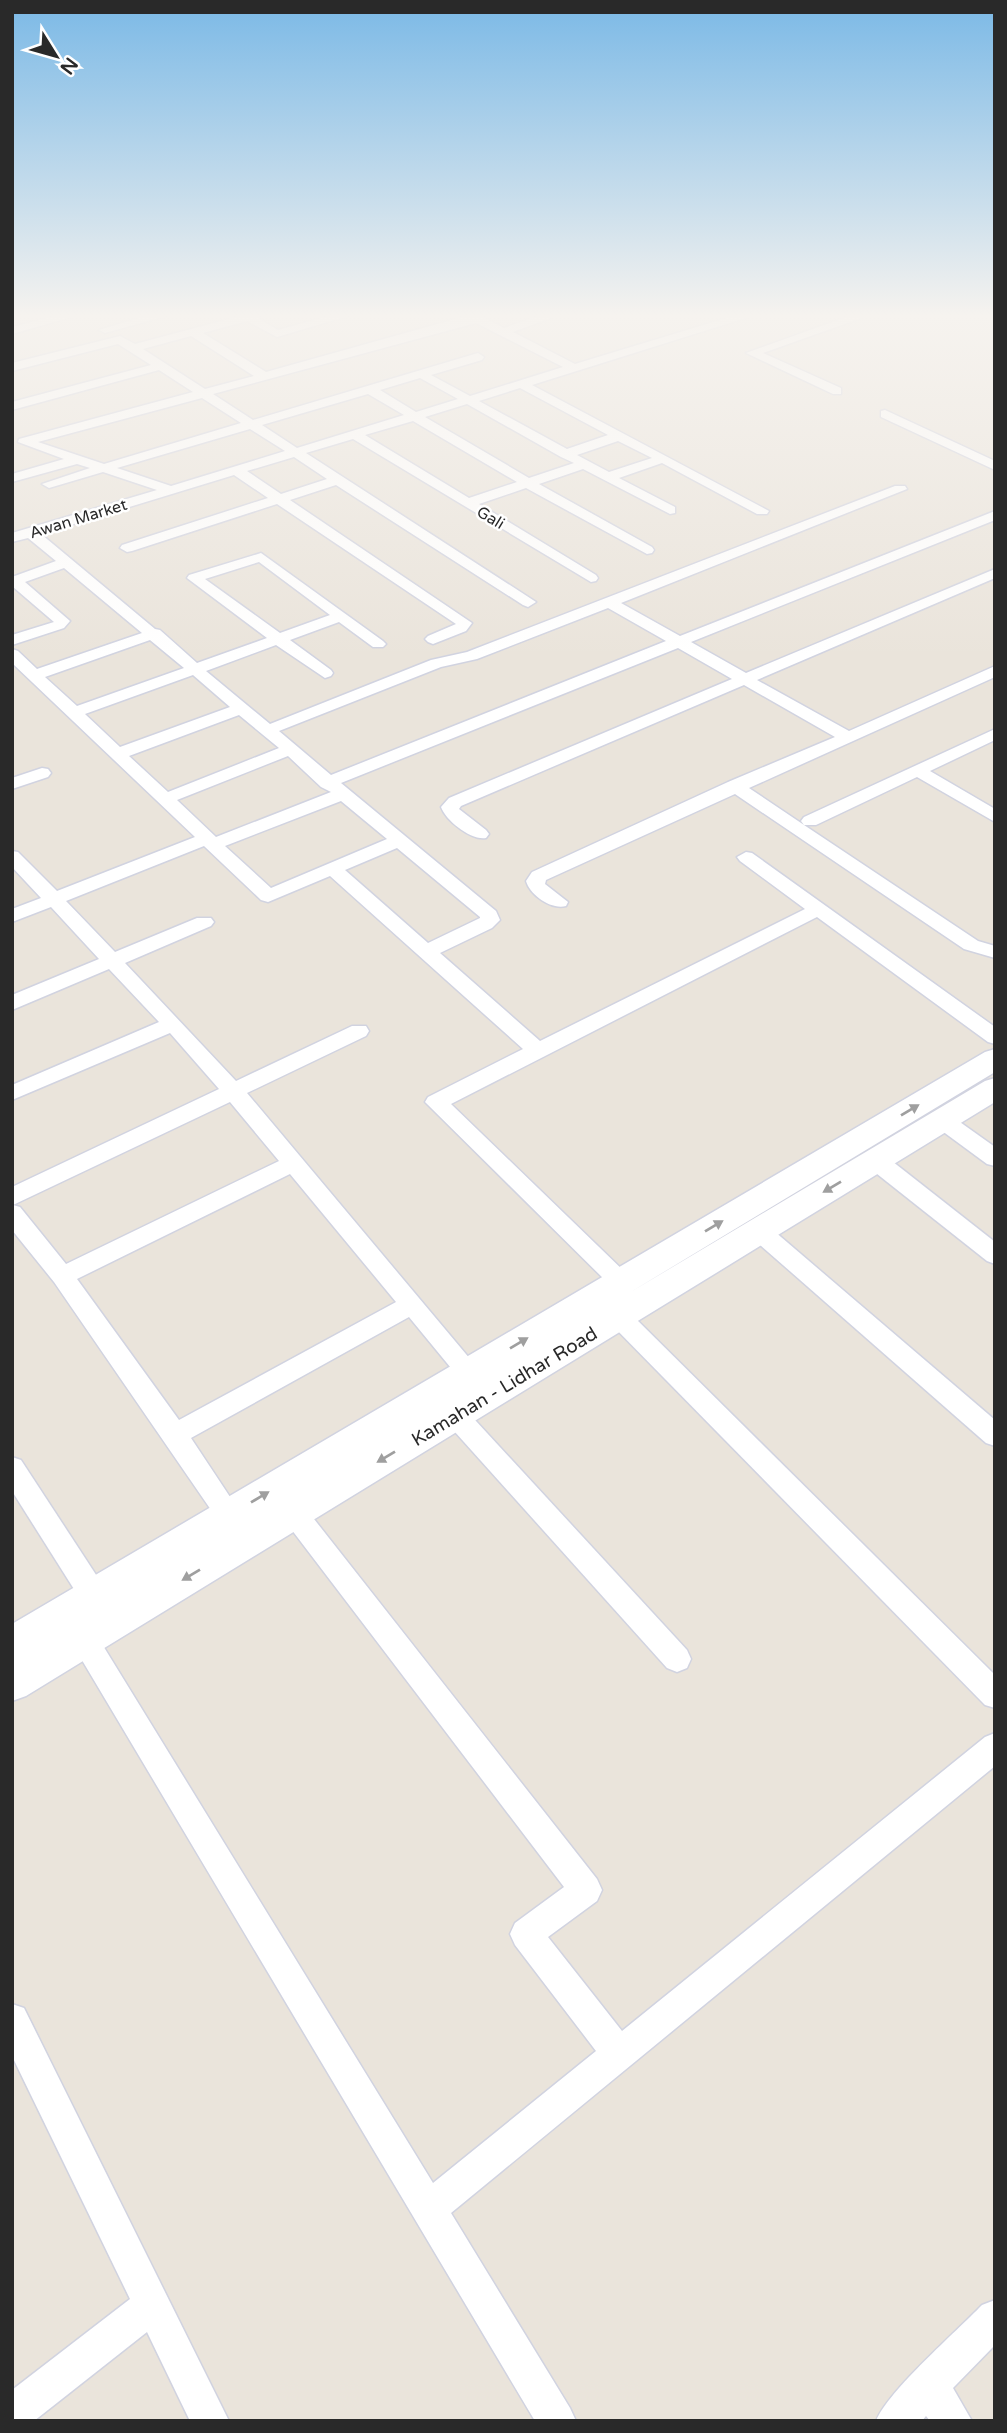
<svg xmlns="http://www.w3.org/2000/svg" width="1007" height="2433" viewBox="0 0 1007 2433" font-family="'Varela Round',sans-serif">
<style>
.lines{fill:none;stroke-linecap:round;stroke-linejoin:round}
.minor-casing{stroke:#d1d3e0;stroke-width:3}
.secondary-casing{stroke:#d1d3e0;stroke-width:3}
.minor{fill:#fff;fill-rule:evenodd}
.secondary{fill:#fff;fill-rule:evenodd}
.oneway{fill:#9f9f9f}
.labels{text-anchor:middle;stroke-width:5;stroke-linejoin:round;paint-order:stroke}
.far-street-label{font-size:16px;fill:#292929;stroke:#fff}
.street-label{font-size:19px;fill:#292929;stroke:#fff}
</style>
<rect width="100%" height="100%" fill="#eae4db"/>
<g class="lines">
<g class="minor-casing">
<g id="minor">
<polygon points="55,316 75,316 12,334 12,327"/>
<polygon points="145,316 166,316 105,333 99,330"/>
<path d="M240,316H260L258,318L278,330L328,316H348L277,337L247,321L203,333L266,372L466,316H481L504,328L538,316H556L513,332L575,364L733,316H752L532,385L769,511L767,514H757L662,463L619,478L675,507V513L670,514L583,469L539,484L652,547L654,550L652,553L647,554L526,488L479,504L596,575L598,578L596,581L591,582L353,439L306,453L536,602L528,607L523,605L336,485L290,500L472,623L466,631L433,644L428,642L425,639L428,636L456,624L277,504L132,551L127,552L120,548L122,545L268,498L234,475L41,534L155,629L160,630L197,663L267,638L187,578L189,575L261,553L383,641L386,644L383,647H373L339,622L290,640L331,670L333,673L331,676L325,678L276,645L206,671L270,724L431,660L467,652L895,486H905L907,489L621,603L680,636L995,511V520L691,642L746,673L995,569V578L757,680L849,731L995,666V677L749,788L804,825L801,821L804,817L995,729V740L930,771L995,809V822L917,777L816,825H804L978,941L995,946V958L964,949L735,794L546,880L545,884L568,902L566,906C551,910 530,895 526,881L532,872L728,782L835,737L744,685L461,806L459,809L486,830L489,834L486,838C472,841 446,821 441,807L449,798L732,679L678,648L341,783L496,911L500,920L492,928L440,953L540,1041L805,909L740,861L737,857L746,852L752,853L995,1027V1044L988,1042L817,917L451,1104L629,1276L633,1282L629,1288L621,1291L613,1288L425,1102L428,1097L523,1049L330,876L268,902L261,900L204,846L66,901L115,952L197,918H211L214,922L211,926L125,963L236,1081L352,1026H366L369,1031L366,1036L247,1093L481,1372L478,1379L469,1382L460,1379L409,1317L191,1438L242,1515L238,1523L229,1526L220,1523L54,1282L12,1230V1187L219,1089L170,1033L12,1100V1085L159,1022L109,969L12,1010V995L99,959L51,907L12,922V909L41,898L12,867V851L18,852L57,891L195,837L12,663V649L18,651L37,669L142,633L64,568L25,582L70,621L64,628L12,645V635L54,622L12,586V577L56,561L28,538L12,542V533L157,490L103,472L49,488L42,484L90,468L77,464L12,482V474L64,459L18,442L19,439L193,392L159,370L12,410V402L151,365L118,344L12,371V363L120,336L135,344ZM476,323L563,367L470,396L431,375L482,360L484,357L478,353L253,420L213,394ZM191,336L254,376L205,389L143,349ZM420,378L458,399L416,412L380,390ZM520,388L608,435L567,449L479,401ZM368,394L404,415L297,448L262,425ZM202,398L241,423L104,464L38,442ZM467,404L561,457L574,463L529,478L425,417ZM413,421L517,482L469,498L365,435ZM250,429L285,451L171,486L117,468ZM618,441L652,458L609,472L577,455ZM294,457L327,479L281,494L247,471ZM259,562L330,615L280,633L205,579ZM608,608L666,641L331,775L279,731L441,667L477,659ZM150,640L184,668L77,706L45,677ZM193,675L230,707L120,747L85,714ZM239,715L279,748L168,792L129,756ZM288,756L321,787L331,792L216,837L177,800ZM341,801L387,839L271,888L225,846ZM397,848L480,917V918L428,943L345,870ZM230,1102L279,1161L66,1264L20,1207L13,1205ZM290,1174L396,1302L179,1420L77,1279Z"/>
<polygon points="849,316 867,316 763,353 841,388 841,394 833,394 746,353"/>
<polygon points="885,410 995,461 995,470 881,417 881,411"/>
<polygon points="42,768 48,769 51,773 48,777 12,789 12,778"/>
<polygon points="942,1112 950,1115 995,1147 995,1166 987,1164 934,1125 931,1120 934,1115"/>
<polygon points="875,1152 883,1154 995,1242 995,1264 987,1261 867,1166 864,1160 867,1154"/>
<polygon points="759,1222 767,1225 995,1420 995,1446 986,1443 751,1237 748,1231 751,1225"/>
<polygon points="618,1307 626,1309 995,1675 995,1708 985,1705 610,1323 606,1316 610,1309"/>
<polygon points="455,1405 464,1408 687,1650 691,1659 687,1668 677,1672 667,1668 446,1422 442,1415 446,1408"/>
<polygon points="12,1457 21,1460 104,1587 108,1596 104,1605 94,1608 84,1605 12,1491"/>
<polygon points="294,1502 303,1505 597,1879 602,1890 597,1901 548,1937 622,2031 985,1737 995,1733 995,1766 451,2213 570,2408 576,2421 535,2421 70,1640 74,1631 84,1627 94,1631 433,2183 596,2051 515,1945 510,1934 515,1923 564,1887 285,1521 281,1513 285,1505"/>
<polygon points="12,2004 24,2008 229,2421 190,2421 147,2332 34,2421 12,2421 12,2390 130,2299 12,2056"/>
<path d="M995,2300V2345L953,2388L972,2421H930L926,2416L922,2421H876C889,2390 956,2332 982,2305Z"/>
</g>
</g>
<g class="secondary-casing">
<polygon id="secondary" points="995,1049 995,1072 629,1293 985,1081 995,1078 995,1102 26,1696 12,1701 12,1624 985,1052"/>
</g>
<use href="#minor" class="minor"/>
<use href="#secondary" class="secondary"/>
</g>
<defs><path id="oneway-solid" d="M-6-.8H1V-3.2L6.5 0L1 3.2V.8H-6Z" transform="scale(1.75)"/></defs>
<g class="oneway">
<use href="#oneway-solid" transform="translate(910 1110) rotate(-31)"/>
<use href="#oneway-solid" transform="translate(832 1187) rotate(149)"/>
<use href="#oneway-solid" transform="translate(714 1226) rotate(-31)"/>
<use href="#oneway-solid" transform="translate(519 1343) rotate(-31)"/>
<use href="#oneway-solid" transform="translate(386 1457) rotate(149)"/>
<use href="#oneway-solid" transform="translate(260 1497) rotate(-31)"/>
<use href="#oneway-solid" transform="translate(191 1575) rotate(149)"/>
</g>
<linearGradient id="sky" x2="0" y2="1"><stop stop-color="#7bb9e6"/><stop offset="0.48" stop-color="#f6f3ef"/><stop offset="1" stop-color="#f6f3ef" stop-opacity="0"/></linearGradient>
<rect width="1007" height="657" fill="url(#sky)"/>
<g class="labels">
<g class="far-street-label">
<text transform="translate(491 517) rotate(31)" y="6">Gali</text>
<text transform="translate(78 518) rotate(-17)" y="6">Awan Market</text>
</g>
<g class="street-label">
<text transform="translate(504 1386) rotate(-31)" y="7">Kamahan - Lidhar Road</text>
</g>
</g>
<rect width="1007" height="2433" fill="none" stroke="#292929" stroke-width="28"/>
<g transform="translate(56 56) rotate(127)" stroke="#ffffff" stroke-width="5" paint-order="stroke">
<path d="M0-5L12 26L0 18L-12 26Z" fill="#292929"/>
<text y="-10" font-size="19" font-weight="bold" text-anchor="middle" fill="#292929">N</text>
</g>
</svg>
